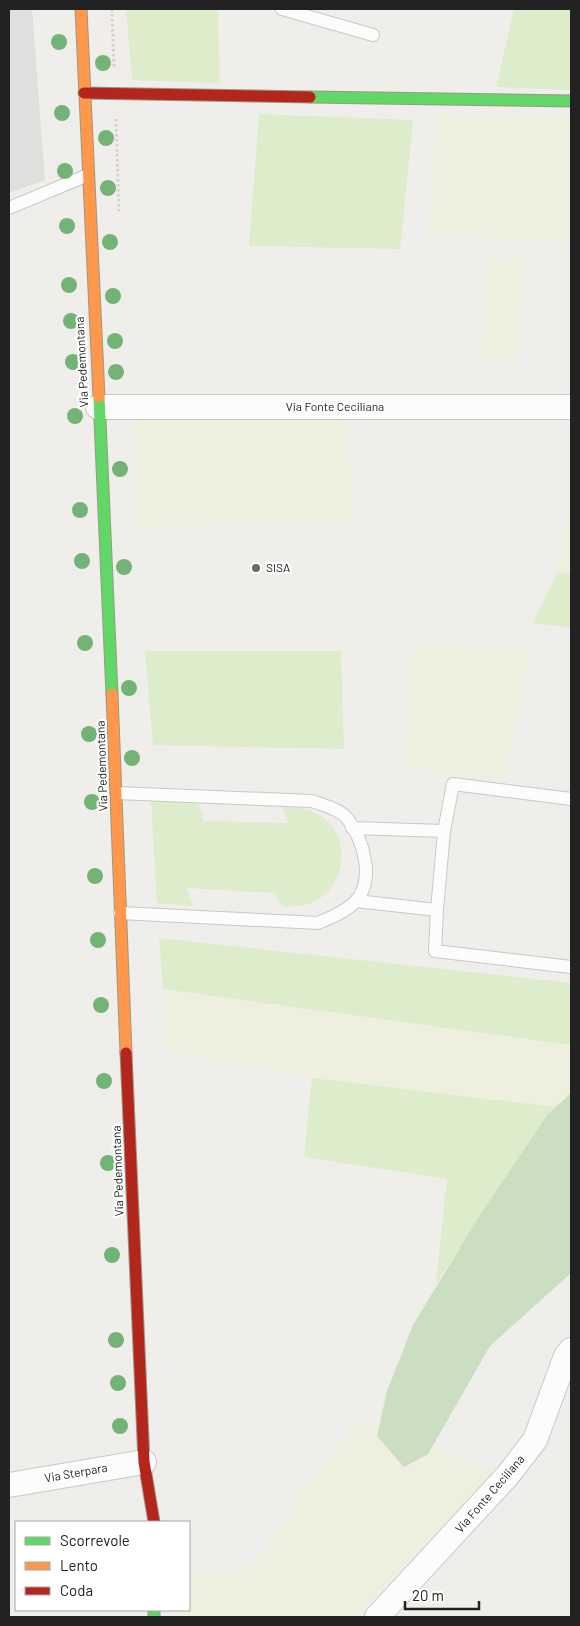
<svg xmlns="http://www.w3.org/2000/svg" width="580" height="1626" viewBox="0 0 580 1626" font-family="Barlow,sans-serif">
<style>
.farmland{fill:#efefdf}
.grass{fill:#ddeccb}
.forest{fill:#cbdec1}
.parking{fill:#e0dfde}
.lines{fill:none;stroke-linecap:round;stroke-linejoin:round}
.lane-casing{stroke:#c9c8c7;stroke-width:14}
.street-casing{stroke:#c9c8c7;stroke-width:26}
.fast-casing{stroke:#999a82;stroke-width:13}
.slow-casing{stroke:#999a82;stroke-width:13}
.jam-casing{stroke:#999a82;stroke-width:13}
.path{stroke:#dccecd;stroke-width:3;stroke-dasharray:2.5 2.5;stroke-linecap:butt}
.lane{stroke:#fdfcfc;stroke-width:12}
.street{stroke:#fdfcfc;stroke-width:24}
.fast{stroke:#63d668;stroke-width:11}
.slow{stroke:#ff974d;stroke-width:11}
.jam{stroke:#b3261e;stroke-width:11}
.tree{fill:#73b476}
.poi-dot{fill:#6a6968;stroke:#fff;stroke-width:2}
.labels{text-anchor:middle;stroke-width:4.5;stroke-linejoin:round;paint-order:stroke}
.street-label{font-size:12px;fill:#222;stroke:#fff}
.poi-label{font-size:12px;fill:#222;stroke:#fff;text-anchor:start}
</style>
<rect width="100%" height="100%" fill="#f0eeeb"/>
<g class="farmland">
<polygon points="437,114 571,117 571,243 428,234"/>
<polygon points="525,258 516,361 480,355 489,260"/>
<polygon points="135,416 347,416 354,523 141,527"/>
<polygon points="571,496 571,574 557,573"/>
<polygon points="414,644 531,652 504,778 405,768"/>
<polygon points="163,989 571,1045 571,1093 555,1107 312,1078 164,1050"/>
<polygon points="359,1421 497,1473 375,1595 359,1617 179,1617 179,1610 189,1610 189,1571 207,1576 236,1573 260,1558 286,1522 306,1487"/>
</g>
<g class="grass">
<polygon points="126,9 218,9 219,83 132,80"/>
<polygon points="514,9 571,9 571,90 496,87"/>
<polygon points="259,114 413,120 400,249 249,246"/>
<polygon points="557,573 571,574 571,628 533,623"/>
<polygon points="145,651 341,651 344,749 153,745"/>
<path d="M151,800L198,801L204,821L289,823L282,806C297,807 313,809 325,819C355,844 342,896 305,905C298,907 289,906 282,906L274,893L187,888L193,906L157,903Z"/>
<polygon points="159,938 571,983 571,1045 163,989"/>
<polygon points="312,1078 555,1107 547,1115 436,1284 447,1179 304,1157"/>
</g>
<polygon class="forest" points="571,1093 571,1273 490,1346 428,1454 404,1467 377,1436 387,1391 413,1325 478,1218 547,1115"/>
<polygon class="parking" points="9,9 32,9 45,180 9,193"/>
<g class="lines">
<g class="lane-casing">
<g id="lane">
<polyline points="282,9 373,35"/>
<polyline points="9,208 88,175"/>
<path d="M117,793L312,801C323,805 339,809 347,818C363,839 376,880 355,902C345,912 330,918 318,923L120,913"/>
<polyline points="352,828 444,831 453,784 571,799"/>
<polyline points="356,901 437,910 435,951 571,967"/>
<polyline points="437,910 444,831"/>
</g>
</g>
<g class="street-casing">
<g id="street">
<polyline points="98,407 571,407"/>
<polyline points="9,1485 144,1462"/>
<polyline points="377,1617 508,1475 535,1440 566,1356 571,1350"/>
</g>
</g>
<g class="fast-casing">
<g id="fast">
<polyline points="310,97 571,101"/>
<polyline points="99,397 112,694"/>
<polyline points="154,1610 154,1617"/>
</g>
</g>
<g class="slow-casing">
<g id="slow">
<polyline points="81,9 99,397"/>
<polyline points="112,694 126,1053"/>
</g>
</g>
<g class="jam-casing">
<g id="jam">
<polyline points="84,93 310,97"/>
<polyline points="126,1053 144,1462 154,1522"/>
</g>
</g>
<g class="path">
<polyline points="112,9 114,68"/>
<polyline points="116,119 119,213"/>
</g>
<use href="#lane" class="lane"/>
<use href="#street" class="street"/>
<use href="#fast" class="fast"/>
<use href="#slow" class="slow"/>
<use href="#jam" class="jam"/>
</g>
<g class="tree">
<circle cx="59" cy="42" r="8"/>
<circle cx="103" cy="63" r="8"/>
<circle cx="62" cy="113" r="8"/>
<circle cx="106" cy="138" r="8"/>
<circle cx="65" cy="171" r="8"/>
<circle cx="108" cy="188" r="8"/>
<circle cx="67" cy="226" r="8"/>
<circle cx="110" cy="242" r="8"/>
<circle cx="69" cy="285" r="8"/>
<circle cx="113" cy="296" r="8"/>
<circle cx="71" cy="321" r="8"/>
<circle cx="115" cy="341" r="8"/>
<circle cx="73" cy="362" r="8"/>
<circle cx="116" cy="372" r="8"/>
<circle cx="75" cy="416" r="8"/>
<circle cx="120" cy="469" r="8"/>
<circle cx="80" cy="510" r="8"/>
<circle cx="82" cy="561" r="8"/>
<circle cx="124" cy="567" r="8"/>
<circle cx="85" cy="643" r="8"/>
<circle cx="129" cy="688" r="8"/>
<circle cx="89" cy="734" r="8"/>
<circle cx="132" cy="758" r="8"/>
<circle cx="92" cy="802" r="8"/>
<circle cx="95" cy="876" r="8"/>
<circle cx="98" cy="940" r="8"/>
<circle cx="101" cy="1005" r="8"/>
<circle cx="104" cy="1081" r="8"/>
<circle cx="108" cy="1163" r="8"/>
<circle cx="112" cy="1255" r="8"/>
<circle cx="116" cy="1340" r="8"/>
<circle cx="118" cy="1383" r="8"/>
<circle cx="120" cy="1426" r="8"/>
</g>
<circle class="poi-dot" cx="256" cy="568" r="5"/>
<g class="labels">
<g class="street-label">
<text transform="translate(82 362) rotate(-93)" y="4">Via Pedemontana</text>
<text x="335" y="411">Via Fonte Ceciliana</text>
<text transform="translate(102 766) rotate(-92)" y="4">Via Pedemontana</text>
<text transform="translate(118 1171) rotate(-92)" y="4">Via Pedemontana</text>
<text transform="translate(76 1473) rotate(-10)" y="4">Via Sterpara</text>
<text transform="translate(490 1494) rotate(-49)" y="4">Via Fonte Ceciliana</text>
</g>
<g class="poi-label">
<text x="266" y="572">SISA</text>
</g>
</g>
<rect width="580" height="1626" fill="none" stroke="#222222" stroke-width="20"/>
<rect x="15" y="1521" width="175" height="90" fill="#ffffff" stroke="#a7a7a7"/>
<rect x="25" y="1537" width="25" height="8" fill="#63d668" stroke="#a7a7a7"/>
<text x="60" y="1546" font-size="15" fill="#222222">Scorrevole</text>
<rect x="25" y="1562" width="25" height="8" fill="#ff974d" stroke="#a7a7a7"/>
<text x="60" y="1571" font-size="15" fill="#222222">Lento</text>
<rect x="25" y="1587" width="25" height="8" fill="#b3261e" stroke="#a7a7a7"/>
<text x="60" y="1596" font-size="15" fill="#222222">Coda</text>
<path d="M405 1601v8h74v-8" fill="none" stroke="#222222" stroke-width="2.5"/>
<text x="412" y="1601" font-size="15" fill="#222222" stroke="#ffffff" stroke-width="4" paint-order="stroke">20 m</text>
</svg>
